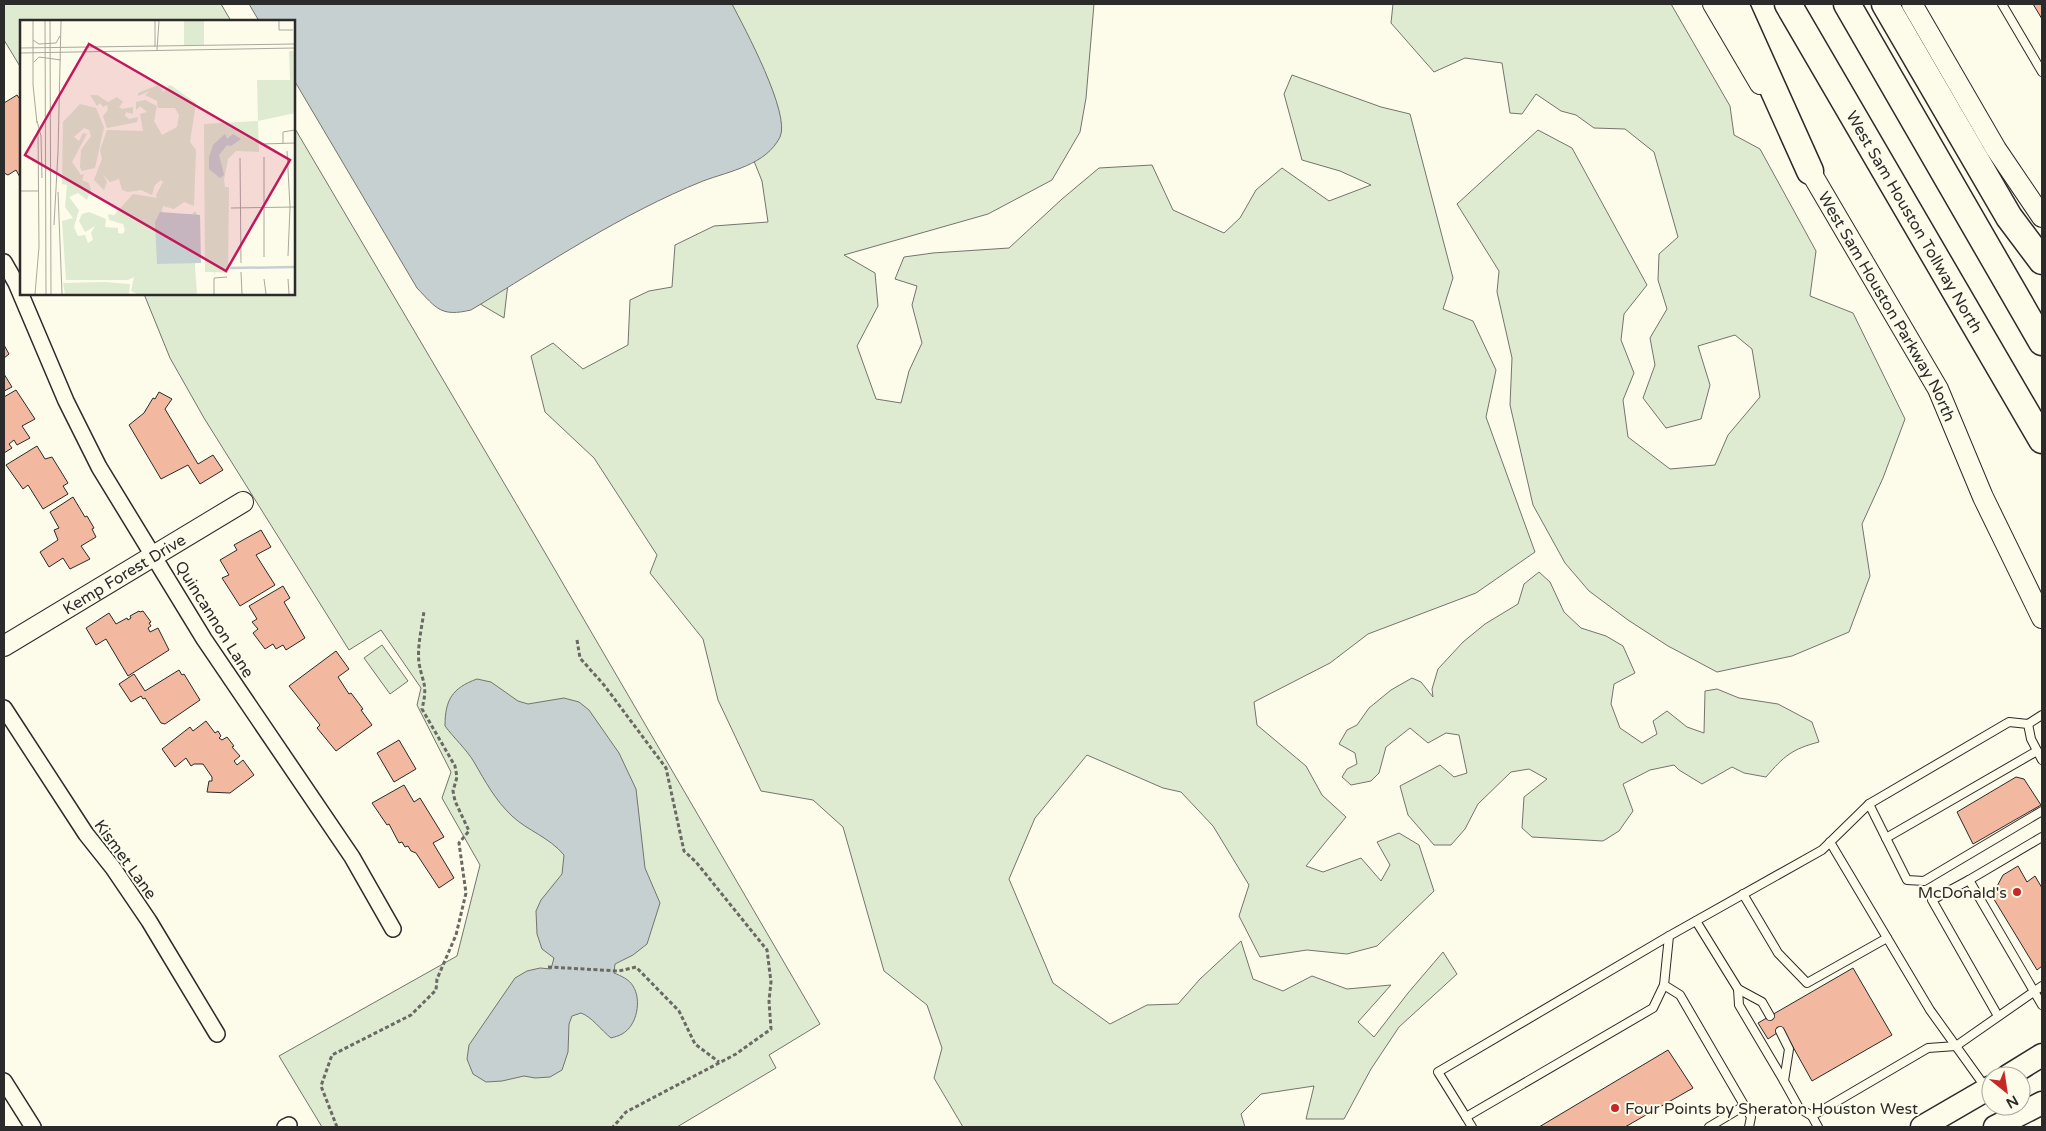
<svg xmlns="http://www.w3.org/2000/svg" width="2046" height="1131" viewBox="0 0 2046 1131" font-family="'Varela Round',sans-serif">
<style>
.green{fill:#deebd1;stroke:#74746e}
.water{fill:#c7d0d0;stroke:#74746e}
.building{fill:#f2b8a0;stroke:#2b2b2b}
.lines{fill:none;stroke-linecap:round;stroke-linejoin:round}
.lane-casing{stroke:#2b2b2b;stroke-width:10}
.street-casing{stroke:#2b2b2b;stroke-width:18}
.secondary-casing{stroke:#2b2b2b;stroke-width:22}
.primary-casing{stroke:#2b2b2b;stroke-width:25}
.highway-casing{stroke:#2b2b2b;stroke-width:29}
.path{stroke:#6a6964;stroke-width:3;stroke-dasharray:4 2.5;stroke-linecap:butt}
.lane{stroke:#fdfbea;stroke-width:8}
.street{stroke:#fdfbea;stroke-width:15}
.secondary{stroke:#fdfbea;stroke-width:20}
.primary{stroke:#fdfbea;stroke-width:22}
.highway{stroke:#fdfbea;stroke-width:26}
.fence{stroke:#2b2b2b;stroke-width:1;stroke-dasharray:6 2.5;stroke-linecap:butt}
.poi-dot{fill:#c62828;stroke:#fdfbea;stroke-width:2}
.labels{text-anchor:middle;stroke-width:4;stroke-linejoin:round;paint-order:stroke}
.street-label{font-size:16px;fill:#2b2b2b;stroke:#fdfbea}
.poi-label{font-size:16px;fill:#2b2b2b;stroke:#fdfbea;text-anchor:end}
.inset-river{fill:none;stroke:#c7d0d0;stroke-width:2.5}
.inset-road{fill:none;stroke:#a9a89e;stroke-width:1}
.view{fill:#c2185b;fill-opacity:0.15;stroke:#c2185b;stroke-width:2.5}
.inset-edge{fill:none;stroke:#2b2b2b;stroke-width:2.5}
</style>
<rect width="100%" height="100%" fill="#fdfbea"/>
<g class="green">
<polygon points="4,4 221,4 231,21 21,21 21,68 4,40"/>
<polygon points="316,4 1094,4 1086,98 1080,132 1052,180 988,214 844,255 875,273 878,306 857,346 876,399 901,403 909,371 922,343 912,305 917,286 895,279 904,257 933,253 1009,248 1062,199 1099,168 1152,165 1173,210 1224,233 1240,218 1256,190 1282,168 1329,201 1371,185 1340,171 1302,160 1284,94 1292,75 1381,107 1410,114 1453,278 1443,309 1473,321 1496,370 1486,417 1535,552 1476,593 1368,634 1330,663 1254,702 1257,725 1306,766 1322,795 1346,817 1306,866 1323,872 1361,858 1381,881 1390,865 1377,842 1399,833 1419,845 1434,891 1377,946 1347,954 1307,950 1260,957 1239,916 1249,885 1213,826 1181,792 1163,788 1087,755 1035,818 1009,879 1053,983 1110,1024 1147,1005 1178,1004 1200,979 1241,941 1253,979 1283,991 1312,976 1347,989 1391,985 1358,1022 1374,1037 1408,993 1443,952 1457,974 1399,1027 1371,1069 1344,1119 1306,1119 1314,1086 1261,1094 1241,1114 1245,1127 963,1127 934,1078 942,1048 927,1005 884,971 843,827 813,800 761,791 718,700 703,639 650,573 657,555 594,458 545,412 531,356 553,343 583,369 628,345 630,300 649,291 672,287 675,245 714,226 768,222 762,181 727,94 508,283 504,318 458,291"/>
<polygon points="1393,4 1671,4 1730,106 1734,135 1760,149 1816,251 1810,296 1853,313 1905,419 1883,478 1862,524 1870,576 1849,632 1792,656 1717,672 1668,646 1628,620 1589,591 1565,563 1533,505 1510,405 1512,358 1497,292 1499,271 1457,204 1538,130 1572,148 1647,285 1624,314 1621,340 1634,373 1623,400 1628,437 1670,469 1715,465 1728,435 1760,397 1752,349 1735,335 1698,346 1710,385 1701,419 1666,428 1643,398 1655,365 1650,338 1667,309 1658,280 1659,254 1678,237 1654,152 1625,129 1594,128 1576,115 1561,111 1536,94 1522,114 1510,113 1502,63 1465,58 1434,72 1391,23"/>
<polygon points="294,127 537,539 820,1024 769,1055 776,1068 677,1127 322,1127 279,1056 457,956 480,865 442,798 451,772 417,705 421,688 381,630 349,650 204,418 170,358 144,294 294,294"/>
<path d="M1539,572L1550,582L1564,612L1581,628L1606,636L1623,646L1635,673L1614,684L1611,704L1620,728L1642,743L1657,734L1653,721L1667,711L1687,727L1704,733L1705,691L1717,689L1739,698L1778,704L1812,722L1819,742C1792,749 1784,756 1766,777L1744,773L1732,767L1702,784L1679,770L1674,765L1650,770L1623,784L1633,811L1619,831L1603,841L1532,837L1522,828L1524,797L1547,779L1529,769L1511,772L1478,804L1465,829L1451,845H1434L1408,815L1400,786L1440,765L1454,777L1467,773L1459,735L1446,733L1428,743L1410,728L1386,747L1379,773L1371,781L1351,785L1342,777L1347,769L1357,764L1355,753L1339,744L1347,730L1357,725L1369,708L1391,690L1412,678L1421,682L1433,697L1432,689L1438,669L1463,642L1485,624L1518,604L1524,584Z"/>
<polygon points="382,645 408,681 390,694 364,658"/>
</g>
<g class="water">
<path d="M249,4H732C744,27 791,114 780,137C766,165 730,171 703,181C621,214 547,264 471,310C441,317 437,309 417,288L294,80V21H259Z"/>
<path d="M477,679L491,682L518,701L528,704L564,698L579,702L589,710L619,753L636,789L645,868L660,903L647,944L633,955L615,964L614,973C621,976 629,979 633,986C642,1000 637,1026 622,1034C619,1036 614,1037 611,1038C601,1030 592,1017 581,1013L572,1016L569,1024L568,1052L562,1070L550,1077L535,1078L524,1076L502,1081L486,1082L473,1074L467,1059L469,1045L515,978L527,971L540,968L551,969L554,958L542,949L537,934L536,911L541,900L562,874L564,855C549,837 528,831 512,816C495,800 485,781 474,762C467,750 453,737 445,726C445,700 452,688 477,679Z"/>
</g>
<g class="building">
<polygon points="2033,4 2042,4 2042,19"/>
<polygon points="17,95 19,98 21,97 21,179 16,170 8,175 4,173 4,103"/>
<polygon points="4,345 9,354 4,358"/>
<polygon points="4,374 12,387 4,391"/>
<polygon points="16,390 35,419 22,426 30,438 17,445 14,440 9,444 12,448 4,453 4,397"/>
<polygon points="159,392 172,399 165,409 198,464 213,455 223,470 200,484 188,465 161,479 129,425 144,413 153,398 155,399"/>
<polygon points="37,446 45,459 52,457 68,483 63,486 68,494 43,509 28,485 23,489 6,465"/>
<polygon points="73,497 85,517 87,516 94,528 92,529 96,537 81,546 90,559 70,569 63,558 49,567 40,552 58,540 54,530 59,528 50,512"/>
<polygon points="261,530 271,547 256,555 275,585 240,606 222,578 229,575 220,560 237,550 234,545"/>
<polygon points="283,586 290,598 284,602 305,638 286,650 283,645 276,649 273,644 265,649 253,633 258,629 252,622 257,619 249,606"/>
<polygon points="139,611 140,612 143,611 151,622 149,623 151,626 148,628 150,632 158,628 169,650 128,676 106,639 96,645 86,628 109,613 116,624 127,618 128,620 131,618 130,616"/>
<polygon points="336,651 349,669 338,677 349,694 351,693 363,709 361,710 372,725 336,751 317,728 320,725 289,686"/>
<polygon points="179,670 182,675 184,674 200,700 165,724 161,723 145,698 143,699 141,696 131,702 119,684 134,674 145,691"/>
<polygon points="206,721 215,733 218,731 221,736 219,738 222,740 227,737 234,746 232,747 240,756 234,761 237,765 243,760 254,775 230,793 207,792 209,781 212,781 212,777 203,764 194,764 191,766 186,758 175,767 162,749 190,727 193,731"/>
<polygon points="399,740 416,769 394,782 377,753"/>
<polygon points="2016,777 2024,779 2041,805 1973,844 1957,812"/>
<polygon points="404,785 414,802 420,798 444,837 433,843 454,878 439,888 416,853 411,851 408,846 405,847 402,842 399,843 389,824 387,825 372,803"/>
<polygon points="2018,866 2027,882 2035,876 2042,888 2042,966 2037,970 1992,896 2003,875"/>
<polygon points="1853,968 1892,1035 1812,1081 1783,1029 1768,1039 1758,1023"/>
<polygon points="1668,1050 1693,1088 1625,1127 1539,1127"/>
</g>
<g class="lines">
<g class="lane-casing">
<g id="lane">
<polyline points="2002,4 2042,72"/>
<polyline points="2028,724 2031,739 2042,760"/>
<polyline points="1869,804 1907,880 1924,881 2042,811"/>
<polyline points="2042,837 1969,880 2042,1005"/>
<polyline points="1886,838 2037,751"/>
<polyline points="1830,842 1930,1010 1986,1088"/>
<polyline points="1969,880 1932,900 1998,1016"/>
<polyline points="1743,894 1778,953 1807,983 1887,938"/>
<polyline points="1696,921 1738,989 1762,1002 1770,1016"/>
<polyline points="1738,989 1739,1005 1784,1081"/>
<polyline points="1780,1031 1789,1049 1784,1081 1799,1108 1812,1116"/>
<polyline points="1466,1117 1438,1072 1669,936"/>
<polyline points="1472,1127 1466,1117 1653,1008 1664,985"/>
<polyline points="1709,1127 1744,1106"/>
<polyline points="1749,1127 1751,1117 1680,995 1664,985 1669,936 1822,850 1869,804 2009,722 2028,724 2042,715"/>
<polyline points="1818,1127 1812,1116 1928,1048 1956,1046 2042,986"/>
</g>
</g>
<g class="street-casing">
<g id="street">
<polyline points="4,262 16,283 66,401 99,467 204,639 352,857 393,929"/>
<polyline points="4,708 86,834 113,868 149,921 217,1034"/>
<polyline points="4,1081 33,1127"/>
<polyline points="285,1127 289,1125"/>
</g>
</g>
<g class="secondary-casing">
<g id="secondary">
<polyline points="1713,4 1760,84"/>
<polyline points="1912,4 1996,149 2042,217"/>
<path id="s1" d="M1803,159L1938,389L1983,497L2042,618"/>
<path id="s2" d="M4,646L243,502"/>
</g>
</g>
<g class="primary-casing">
<g id="primary">
<polyline points="2008,1076 2042,1055"/>
<polyline points="1922,1127 1991,1087"/>
<polyline points="1995,1127 2042,1103"/>
</g>
</g>
<g class="highway-casing">
<g id="highway">
<polyline points="1735,4 1810,171"/>
<path id="s3" d="M1788,4L2042,440"/>
<polyline points="1847,4 2042,342"/>
<polyline points="1885,4 2009,217 2042,261"/>
</g>
</g>
<g class="path">
<polyline points="577,640 580,658 604,685 666,768 684,851 696,862 767,950 771,982 769,1001 771,1029 736,1054 626,1112 613,1127"/>
<polyline points="548,967 619,971 636,967 679,1011 695,1044 719,1062"/>
<path d="M337,1127L321,1086L332,1055L411,1015L436,990L437,979L456,935L466,893L459,843L469,831L455,801L453,791L457,777L455,766L422,709C428,684 423,685 419,663C417,646 422,627 424,611"/>
</g>
<use href="#lane" class="lane"/>
<use href="#street" class="street"/>
<use href="#secondary" class="secondary"/>
<use href="#primary" class="primary"/>
<use href="#highway" class="highway"/>
<polyline class="fence" points="4,4 5,4"/>
</g>
<g class="poi-dot">
<circle cx="2017" cy="892" r="5"/>
<circle cx="1615" cy="1108" r="5"/>
</g>
<g class="labels">
<g class="street-label">
<text dy="6" stroke="none"><textPath href="#s3" startOffset="252">West Sam Houston Tollway North</textPath></text>
<text dy="6" stroke="none"><textPath href="#s1" startOffset="170">West Sam Houston Parkway North</textPath></text>
<text dy="6" stroke="none"><textPath href="#s2" startOffset="140">Kemp Forest Drive</textPath></text>
<text transform="translate(215 619) rotate(58)" y="6">Quincannon Lane</text>
<text transform="translate(126 859) rotate(54)" y="6">Kismet Lane</text>
</g>
<g class="poi-label">
<text x="2007" y="898">McDonald's</text>
<text x="1625" y="1114" text-anchor="start">Four Points by Sheraton Houston West</text>
</g>
</g>
<g transform="translate(20 20)">
<rect width="275" height="275" fill="#fdfbea"/>
<path d="M164,1H184V25L164,26ZM269,31H275V93L238,101L239,132L216,131L208,139L204,160L205,167H209L208,253L195,252V256L194,252H185L184,104L238,101L237,60H270ZM138,65L144,72L149,65L152,66L176,83L170,122L176,130L174,186L164,182L154,189L143,186L140,201L172,194L175,191L178,196L175,247L177,274H117L111,271L114,257L108,260H46L42,201L53,198L45,187L47,165L42,164L43,102L60,84L76,88L84,107L75,148L62,151L60,147L61,130L71,116L69,110L64,108L54,117L59,121L63,113L67,114L52,142L61,155L64,154L62,160L69,163L71,170L67,180L58,173L49,177L59,190L54,207L58,216L65,215L68,223L73,220L71,213L75,206L65,212L59,201L62,194L69,192L86,199L85,207L98,208V213L103,214L105,210L103,204L89,200L88,194L94,195L113,174L137,178L136,175L143,162L141,160L135,165L132,175L121,170L108,172L102,170L99,159L90,162L83,155L87,162L84,170L74,160L82,139L80,130L87,110L123,111L120,94L127,92L120,86L116,90V82L125,80L137,86L134,101L142,115L157,107L159,95L155,88H138L137,81L125,75L130,71L118,76V73ZM70,75H77L88,82L97,77L103,82L99,87L102,89L113,87V94L106,92L105,96L109,99L118,97L117,102L87,108L83,96L88,90L87,85L83,87L80,83L77,86ZM43,263L84,262L110,264L109,274H45Z" fill="#deebd1"/>
<path d="M205,114L207,119L213,114L221,119L211,126L207,125L199,135L204,155L200,158L189,149V137L193,125ZM140,192L180,195L181,243L137,244L135,202Z" fill="#c7d0d0"/>
<path class="inset-river" d="M210,248L275,247"/>
<path class="inset-road" d="M13,1V65L17,103M25,1L26,274M30,1L31,274M135,1V27M259,1V10H273M13,20L19,24L36,23L40,16M0,28L275,24M137,30L139,1M0,33L275,28M14,42L19,37L41,40M17,101L21,116L22,158M242,124L275,123M263,124V112L275,110M267,131L270,187L268,236M38,132L41,1M244,137V237M220,138L221,243M0,171H19M38,172L42,274M211,188L275,187M34,205L38,132M221,252L222,274M244,259L246,274M268,259L269,274M15,274L19,227L18,110M194,274V258L207,257"/>
<path class="view" d="M69,24L270,140L206,251L5,135Z"/>
<rect width="275" height="275" class="inset-edge"/>
</g>
<rect width="2046" height="1131" fill="none" stroke="#2b2b2b" stroke-width="10"/>
<g transform="translate(2006 1091) rotate(150)"><circle r="24" fill="#fdfbea" stroke="#a9a89e"/>
<path d="M0-4L9 19L0 12L-9 19Z" fill="#c62828"/>
<text y="-8" font-size="14" font-weight="bold" text-anchor="middle" fill="#2b2b2b">N</text>
</g>
</svg>
